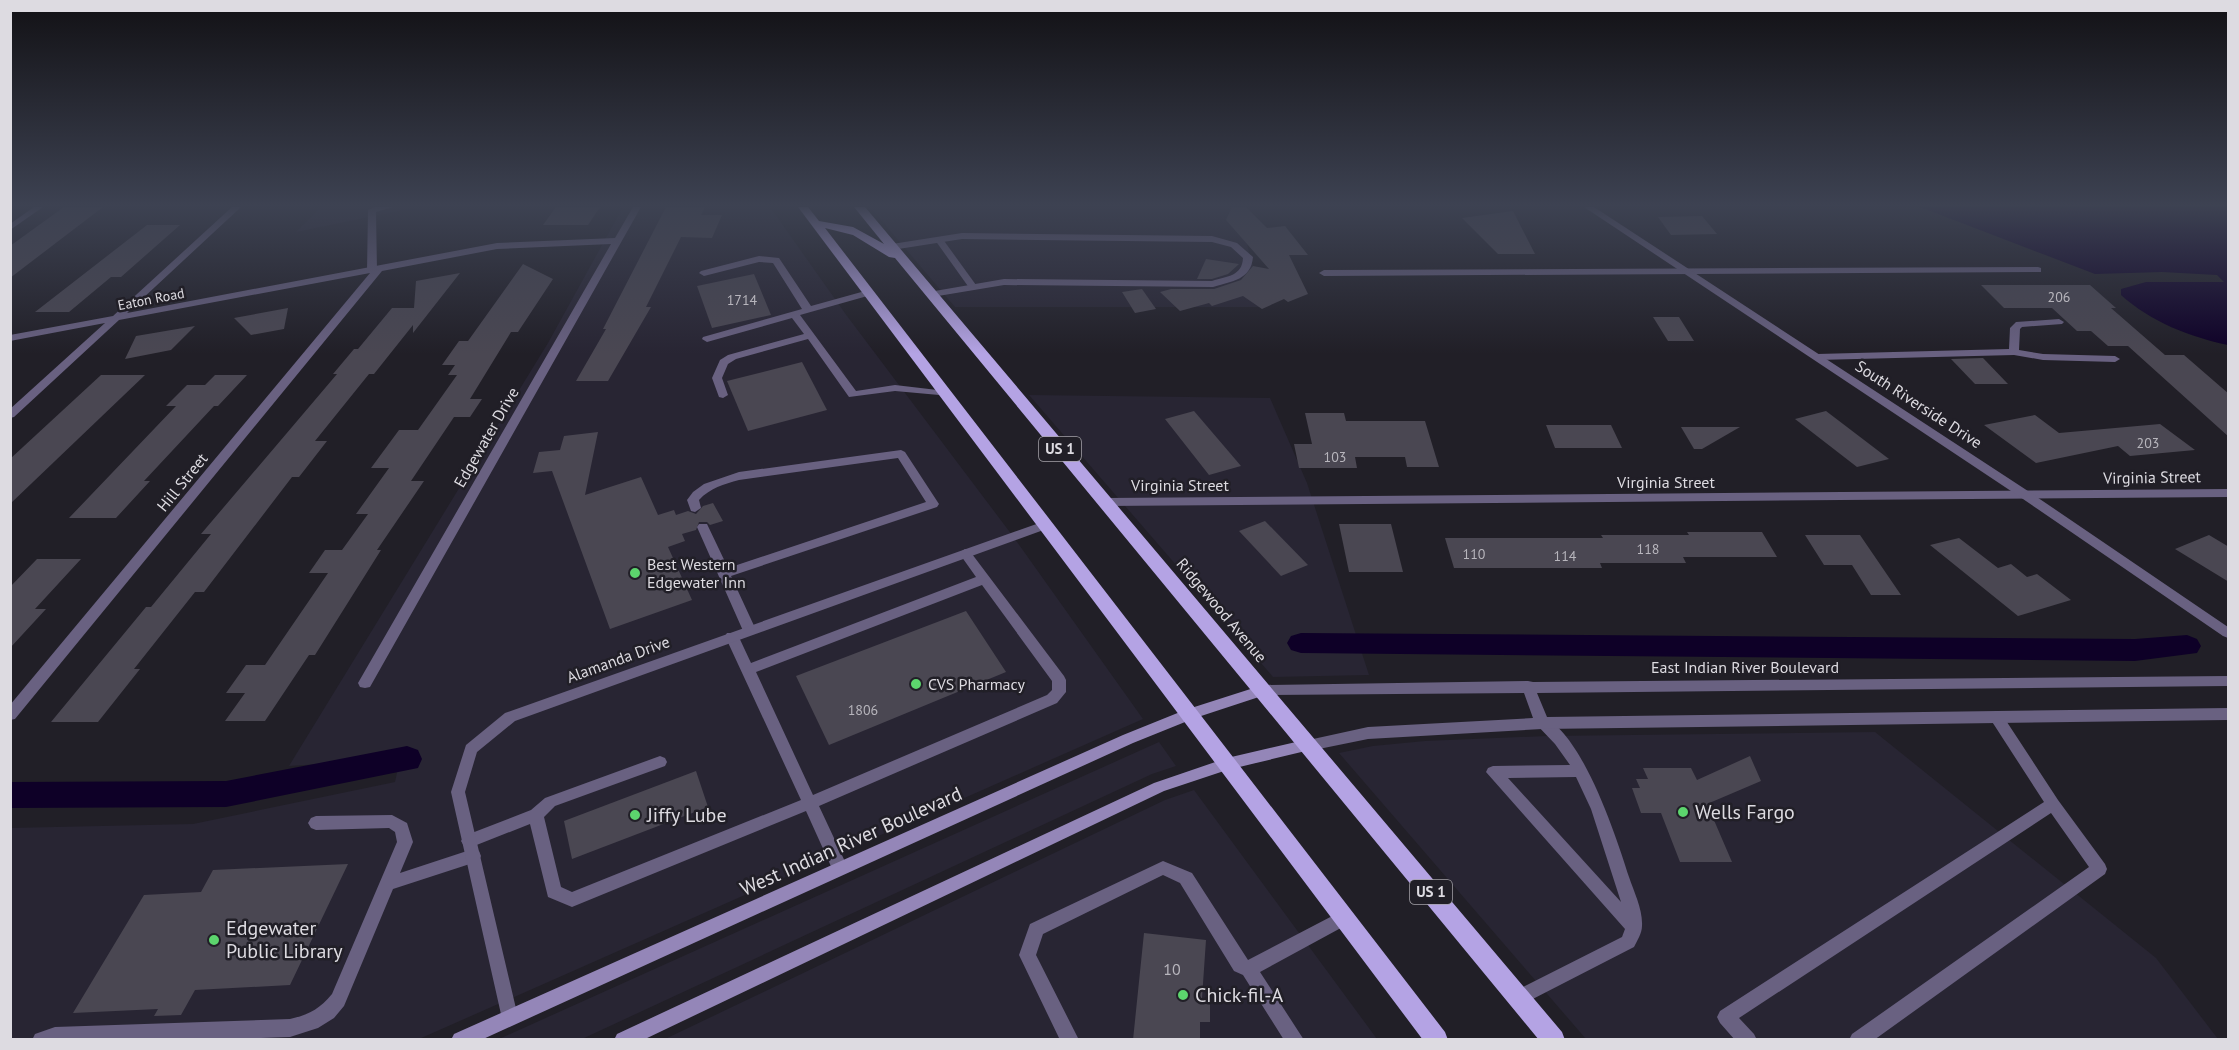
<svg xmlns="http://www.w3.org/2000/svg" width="2239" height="1050" viewBox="0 0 2239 1050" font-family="'PT Sans',sans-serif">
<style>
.built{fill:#282533}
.water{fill:#0e0027}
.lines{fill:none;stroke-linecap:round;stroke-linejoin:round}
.canal{fill:#0e0027;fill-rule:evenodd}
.building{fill:#4a4752}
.service{fill:#696181;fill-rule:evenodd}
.minor{fill:#696181;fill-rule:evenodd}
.tertiary{fill:#696181;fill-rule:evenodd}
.secondary{fill:#9486b8;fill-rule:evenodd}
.primary{fill:#b4a3e4;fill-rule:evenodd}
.poi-dot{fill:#5cd56d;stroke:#211f27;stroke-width:2}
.labels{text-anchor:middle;stroke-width:5;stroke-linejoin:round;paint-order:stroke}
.number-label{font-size:14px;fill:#b8b6bd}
.far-street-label{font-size:14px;fill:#dddbe1;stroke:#211f27}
.shield{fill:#211f27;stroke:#a5a3a9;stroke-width:1.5}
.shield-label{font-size:15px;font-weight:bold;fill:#dddbe1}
.street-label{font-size:16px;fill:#dddbe1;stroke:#211f27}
.poi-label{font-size:16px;fill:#dddbe1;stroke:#211f27;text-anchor:start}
.near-number-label{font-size:16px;fill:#b8b6bd}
.near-poi-label{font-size:20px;fill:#dddbe1;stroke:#211f27;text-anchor:start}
.near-street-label{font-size:20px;fill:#dddbe1;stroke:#211f27}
</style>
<rect width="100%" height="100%" fill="#211f27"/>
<g class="built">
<polygon points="321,207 418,207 296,232"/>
<polygon points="623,207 770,207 847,316 1012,535 1143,719 419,1039 11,1039 10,828 193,824 395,782 400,759 289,766 548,343"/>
<polygon points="870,207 1237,207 1264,307 955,307"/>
<polygon points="1029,395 1270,398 1307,483 1369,675 1273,677"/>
<polygon points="1875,732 2156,958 2218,1039 1586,1039 1339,753 1373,746 1425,741 1547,736"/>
<polygon points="1159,742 1176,766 1152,774 582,1039 499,1039"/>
<polygon points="1194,790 1377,1039 663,1040 1165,800"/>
</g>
<path class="water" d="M1920,207H2228V345C2190,337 2151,322 2121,295V289L2146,282H2224L2217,275L2162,272L2095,274Z"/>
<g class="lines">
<g class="canal">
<polygon points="1301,633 2135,639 2187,635 2197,639 2201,646 2197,653 2135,661 1301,653 1291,650 1287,643 1291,636"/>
<polygon points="407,746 418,750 422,759 418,768 226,807 10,808 10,782 226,781"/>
</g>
</g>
<g class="building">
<polygon points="64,207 103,207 10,278 10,246"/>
<polygon points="556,207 600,207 588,225 543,225"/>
<polygon points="666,207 705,207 701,215 722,215 712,238 681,237 646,307 651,307 608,381 576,381 606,329 603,329"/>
<polygon points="1232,207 1246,207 1267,228 1285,226 1308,255 1289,255 1308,294 1288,302 1284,299 1262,309 1243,296 1212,306 1209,303 1180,311 1160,292 1171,289 1214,289 1241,280 1253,266 1269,269 1226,220"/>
<polygon points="1513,211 1535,254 1498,254 1462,218"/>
<polygon points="1702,216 1717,234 1671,235 1658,217"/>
<polygon points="147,225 180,225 121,277 111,277 69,312 35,312"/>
<polygon points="1206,259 1239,264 1228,274 1212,279 1197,279"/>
<polygon points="523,264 553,279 518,332 511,332 470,399 482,399 470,417 454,417 411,481 424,481 377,550 381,550 315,655 309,655 265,721 225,721 245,693 226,693 246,665 265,665 328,573 309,573 325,550 342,550 368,514 356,514 389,468 371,468 399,430 418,430 457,375 448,375 455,365 442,365 459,341 468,341"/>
<polygon points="460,273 413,333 413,325 374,374 369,374 315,441 327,441 299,477 292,477 204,592 195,592 134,669 140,669 98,722 51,722 146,607 151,607 211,534 201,534 337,374 333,374 354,349 358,349 392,308 414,308 416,281"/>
<polygon points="754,274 771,315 712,328 697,286"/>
<polygon points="1981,285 2090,285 2116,308 2111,308 2165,355 2184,355 2229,394 2229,437 2128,346 2108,346 2091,331 2077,331 2052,308 2004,308"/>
<polygon points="1142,289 1156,309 1135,313 1122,292"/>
<polygon points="288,308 284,329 251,335 234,318"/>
<polygon points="1653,317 1679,317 1694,341 1668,341"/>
<polygon points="195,326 171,350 125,359 136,336"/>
<polygon points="1983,358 2008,384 1975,384 1951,359"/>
<polygon points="802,362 827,410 748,431 727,381"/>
<polygon points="101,375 145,375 10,504 10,459"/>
<polygon points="215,375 247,375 218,406 214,406 144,481 150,481 116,518 69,518 176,406 166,406 187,385 205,385"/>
<polygon points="1194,411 1241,466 1209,475 1165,419"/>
<polygon points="1826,411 1889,459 1857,467 1795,419"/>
<polygon points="1305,413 1344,413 1346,421 1425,421 1439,467 1407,467 1405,457 1355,457 1357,468 1299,468 1294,444 1312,444"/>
<polygon points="2035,415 2059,433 2160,424 2195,450 2130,456 2118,446 2036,463 1984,425"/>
<polygon points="1546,425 1611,425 1622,448 1555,448"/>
<polygon points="1681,427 1740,427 1702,449 1694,449"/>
<polygon points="598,432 585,495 641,477 658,515 674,510 676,515 688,511 696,514 703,506 713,503 723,521 710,525 707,522 699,522 696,530 682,534 685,541 668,547 692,600 610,629 552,471 533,473 539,452 560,450 564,436"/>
<polygon points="1265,521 1308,565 1281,576 1239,531"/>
<polygon points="1339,524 1391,524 1403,572 1349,572"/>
<polygon points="1687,532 1762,532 1777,557 1683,557 1686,563 1600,563 1602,568 1454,568 1445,538 1603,538 1601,535 1689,535"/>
<polygon points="1805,535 1860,535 1901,595 1871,595 1852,565 1824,565"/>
<polygon points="2209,535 2229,547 2229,582 2175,549"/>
<polygon points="1959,538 1998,568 2011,564 2027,577 2037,574 2071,600 2018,616 1930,545"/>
<polygon points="37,559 81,559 35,609 46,609 10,648 10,587"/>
<polygon points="966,611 1006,672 829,745 796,676"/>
<polygon points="1750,756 1761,781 1707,804 1732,862 1680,862 1661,813 1641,813 1632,788 1640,788 1636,779 1648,779 1643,768 1691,768 1697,780"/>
<polygon points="696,771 708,807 572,859 564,821"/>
<polygon points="348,864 290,985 195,990 181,1015 154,1016 158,1009 73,1013 144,895 201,892 213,870"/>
<polygon points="1144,933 1206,940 1202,998 1210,998 1210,1022 1200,1022 1200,1040 1133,1040"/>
</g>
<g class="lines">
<g class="service">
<polygon points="375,207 393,207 376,212 377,271 372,274 367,271 368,210"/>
<polygon points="939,237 942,238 976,285 976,289 970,289 935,240"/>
<polygon points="759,256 779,258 811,306 865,291 871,291 871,295 800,315 856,391 895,385 946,391 951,394 950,396 895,391 849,397 808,339 736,359 728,364 722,378 728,395 723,398 719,397 712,378 720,360 728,355 804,334 792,318 707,342 702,339 703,337 802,309 773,263 759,262 704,276 699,273 701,271"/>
<polygon points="2059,319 2064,322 2062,324 2022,327 2020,329 2019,350 2043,354 2115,356 2120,359 2115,362 2043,360 2014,355 1817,360 1812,357 1817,354 2009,349 2010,328 2016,322"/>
<path d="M901,450L905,452L937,501L939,504L937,507L731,576L756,630L754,633H744L697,527L699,524H707L728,568L926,502L898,458L739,480C724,484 710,488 699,500L701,508L695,512L691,511L687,500L693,492L704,484L739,472Z"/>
<path d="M965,549L969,550L1064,676L1066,680V692L1057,703L819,806L848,868L846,873L840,875L834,873L806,811L572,907L548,897L530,824L469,848L464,846L461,841L464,836L531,810L545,798L660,756L665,758L667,762L665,766L555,806L544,817L561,887L572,892L801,800L725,636L727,633H737L751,663L976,577L959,553ZM982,585L1052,681V690L1047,695L813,795L756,672Z"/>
<polygon points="1996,711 2001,713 2058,800 2105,864 2107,869 2105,874 1874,1040 1849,1040 1852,1034 2089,867 2051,813 1739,1018 1754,1034 1757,1040 1735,1040 1720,1023 1717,1017 1720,1011 2044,802 1989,717 1991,713"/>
<path d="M1542,717C1582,731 1617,839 1629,877C1634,892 1643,910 1642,926C1642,933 1637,941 1634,947L1519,1006L1513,1004L1510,998L1513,992L1622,937L1625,929L1486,772L1488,768L1493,766L1570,765L1555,744L1535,723L1537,719ZM1576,777L1591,809L1621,902L1508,778Z"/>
<path d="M392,815L407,823L413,842L400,873L473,849L479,851L481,856L479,861L393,889L344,1006L334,1018L318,1028L290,1037L205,1040H32L35,1034L55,1027L290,1019C308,1015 320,1009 332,994L397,842L395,832L389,828L316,830L311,828L308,823L311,818L316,816Z"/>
<polygon points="1163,861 1192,873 1248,960 1338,913 1344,911 1350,913 1352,918 1350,923 1260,972 1304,1040 1284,1040 1243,975 1234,971 1180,883 1163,875 1043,934 1036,955 1079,1040 1060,1040 1019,955 1030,924"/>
</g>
<g class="minor">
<polygon points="34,207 43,207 10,230 10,224"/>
<polygon points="232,207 241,207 127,313 497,243 615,238 633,207 641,207 370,687 365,688 360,687 358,683 611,244 497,249 382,271 15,719 10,720 10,705 370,273 119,320 14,417 10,418 10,409 105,323 10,341 10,335 113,316"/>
<path d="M962,233L1212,236L1237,243L1253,257C1251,280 1232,281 1213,287L1004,285L932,297L927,294L929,292L1004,279L1212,281C1228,276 1242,276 1243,258L1231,247L1212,242L962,239L892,250L888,247L892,244Z"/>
<polygon points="2038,267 2041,268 2041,272 1324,276 1319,273 1324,270"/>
<polygon points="2228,489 2228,497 1105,506 1099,502 1105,498"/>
<polygon points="1045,521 1049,522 1051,525 1049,528 515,721 477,752 465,792 518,1017 515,1023 509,1025 503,1023 451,792 466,745 505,713"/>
</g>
<g class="tertiary">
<polygon points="1584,207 1594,207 2031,493 2228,627 2228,638 2223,636 2023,499"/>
<polygon points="2228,676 2228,686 1537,693 1547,717 2228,708 2228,720 1542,729 1368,739 1309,751 1304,749 1302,745 1304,741 1368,727 1533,718 1524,693 1263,695 1258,694 1256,690 1258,686 1263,685 1528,681 1533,682"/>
</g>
<g class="secondary">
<polygon points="1263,685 1268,686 1270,690 1268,694 1195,718 1133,743 481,1040 451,1040 454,1034 1123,735 1185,710"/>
<polygon points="1309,739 1314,741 1316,745 1314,749 1227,770 1164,791 643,1040 614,1040 617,1034 1154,783 1227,758"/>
</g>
<polygon class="primary" points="798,207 808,207 819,221 853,227 884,244 854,207 865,207 1562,1032 1565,1040 1539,1040 895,258 889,257 853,235 825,228 1445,1032 1448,1040 1423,1040"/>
</g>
<linearGradient id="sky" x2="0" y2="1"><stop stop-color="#121115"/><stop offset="0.58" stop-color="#3d4252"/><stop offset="1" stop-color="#3d4252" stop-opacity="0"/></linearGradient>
<rect width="2239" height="354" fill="url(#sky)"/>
<g class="poi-dot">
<circle cx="635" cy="573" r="6"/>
<circle cx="916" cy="684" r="6"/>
<circle cx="1683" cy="812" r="6"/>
<circle cx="635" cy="815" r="6"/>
<circle cx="214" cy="940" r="6"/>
<circle cx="1183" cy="995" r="6"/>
</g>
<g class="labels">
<g class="number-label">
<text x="2059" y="302">206</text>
<text x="742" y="305">1714</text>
<text x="2148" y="448">203</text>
<text x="1335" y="462">103</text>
<text x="1648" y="554">118</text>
<text x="1474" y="559">110</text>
<text x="1565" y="561">114</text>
<text x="863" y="715">1806</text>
</g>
<g class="far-street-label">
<text transform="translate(151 299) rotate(-11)" y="5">Eaton Road</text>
</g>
<g class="shield">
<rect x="1039" y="437" width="42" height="24" rx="4.5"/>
<rect x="1410" y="880" width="42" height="24" rx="4.5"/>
</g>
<g class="shield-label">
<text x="1060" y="454">US 1</text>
<text x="1431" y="897">US 1</text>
</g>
<g class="street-label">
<text transform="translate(1919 404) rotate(33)" y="6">South Riverside Drive</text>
<text transform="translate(486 437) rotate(-60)" y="6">Edgewater Drive</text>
<text transform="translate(2152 477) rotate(-1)" y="6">Virginia Street</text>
<text transform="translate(182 482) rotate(-51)" y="6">Hill Street</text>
<text x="1666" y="488">Virginia Street</text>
<text x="1180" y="491">Virginia Street</text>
<text transform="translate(1222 610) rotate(50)" y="6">Ridgewood Avenue</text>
<text transform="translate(618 659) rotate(-20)" y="6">Alamanda Drive</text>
<text x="1745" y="673">East Indian River Boulevard</text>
</g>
<g class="poi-label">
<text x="647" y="570">Best Western<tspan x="647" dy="18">Edgewater Inn</tspan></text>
<text x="928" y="690">CVS Pharmacy</text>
</g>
<g class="near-number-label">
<text x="1172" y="975">10</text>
</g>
<g class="near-poi-label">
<text x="1695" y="819">Wells Fargo</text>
<text x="647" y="822">Jiffy Lube</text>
<text x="226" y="935">Edgewater<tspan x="226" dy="23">Public Library</tspan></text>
<text x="1195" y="1002">Chick-fil-A</text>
</g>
<g class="near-street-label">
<text transform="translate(851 841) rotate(-24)" y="7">West Indian River Boulevard</text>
</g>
</g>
<rect width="2239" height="1050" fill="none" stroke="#dddbe1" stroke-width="24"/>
</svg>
